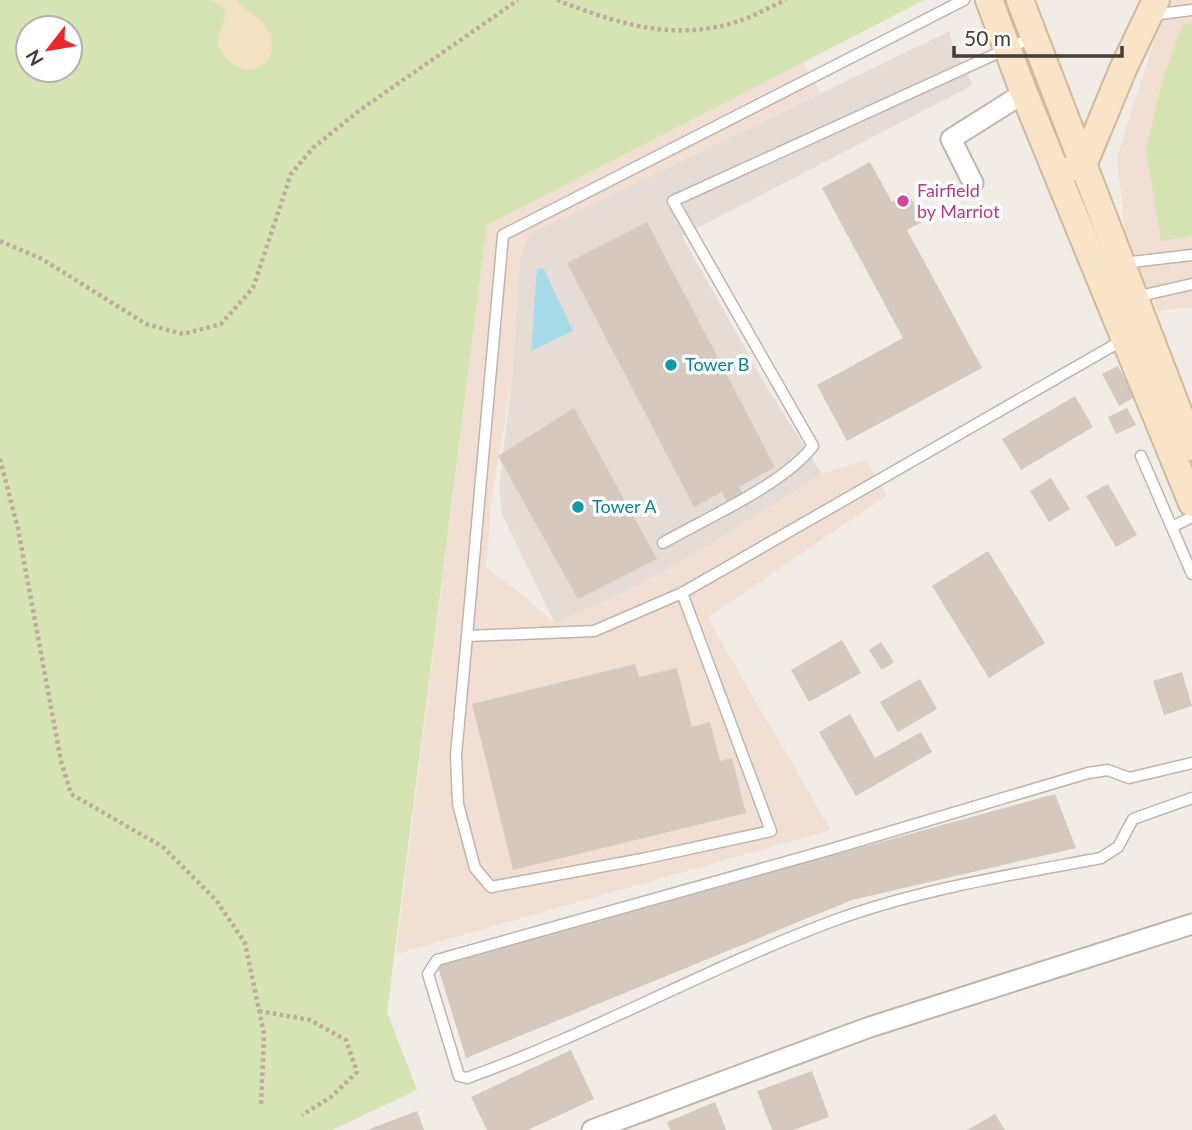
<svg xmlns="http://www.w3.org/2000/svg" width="1192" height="1130" viewBox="0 0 1192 1130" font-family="Lato,sans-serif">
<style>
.residential{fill:#e5ddd5}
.commercial{fill:#f2dfd3}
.green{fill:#d6e3b2;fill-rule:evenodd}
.sand{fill:#f3e1c4}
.water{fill:#a7dbea}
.building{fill:#d5c9bf}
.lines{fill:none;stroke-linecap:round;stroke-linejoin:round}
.lane-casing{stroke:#bfb5ac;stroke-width:13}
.street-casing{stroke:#bfb5ac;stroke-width:23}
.secondary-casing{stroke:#d1b99c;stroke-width:30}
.path{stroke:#bdab9c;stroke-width:4.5;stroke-dasharray:3.5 3.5;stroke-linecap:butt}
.lane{stroke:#fff;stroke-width:10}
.street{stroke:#fff;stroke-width:19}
.secondary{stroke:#fae4c8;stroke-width:26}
.hotel-dot{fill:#d1479c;stroke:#fff;stroke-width:2.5}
.culture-dot{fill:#0f9aa8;stroke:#fff;stroke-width:2.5}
.labels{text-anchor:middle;stroke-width:7;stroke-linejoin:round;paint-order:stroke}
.hotel-label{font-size:18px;fill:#b23c85;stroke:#fff;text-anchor:start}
.culture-label{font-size:18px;fill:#0d838f;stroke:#fff;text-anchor:start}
</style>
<rect width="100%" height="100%" fill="#f1ece6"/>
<polygon class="residential" points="950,31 952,43 973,85 682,236 768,389 822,474 692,556 628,590 555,624 502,514 499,488 512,378 520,257 529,234"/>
<g class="commercial">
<polygon points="1167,0 1192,0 1192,307 1158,311 1126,243 1117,157"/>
<polygon points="803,62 820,93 529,234 520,257 512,378 491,504 486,567 530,601 555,624 628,590 692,556 822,474 866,460 887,495 707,618 831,830 396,954 487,225"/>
</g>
<g class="green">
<path d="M0,0H924L487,225L387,1012L417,1090L332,1130H0ZM28,28H70V70H28Z"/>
<polygon points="1192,23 1192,236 1161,241 1146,150 1163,78 1183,24"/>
</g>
<path class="sand" d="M209,0H237C244,12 261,16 268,30C287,72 233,87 217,43L226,13L220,4Z"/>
<polygon class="water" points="537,268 544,269 573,331 531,351"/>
<g class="building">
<polygon points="870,162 892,202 908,193 924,221 907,230 982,368 847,441 817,385 903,338 822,188"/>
<polygon points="647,222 775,467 739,487 743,494 727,503 722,492 694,507 567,263"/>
<polygon points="1118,366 1135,397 1119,406 1102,374"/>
<polygon points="1075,396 1093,427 1021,470 1002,439"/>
<polygon points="574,408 657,559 578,599 498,456"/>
<polygon points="1127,408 1136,425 1116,434 1108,417"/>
<polygon points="1051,478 1070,509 1049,522 1030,491"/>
<polygon points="1108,484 1137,535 1116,547 1086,496"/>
<polygon points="988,551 1045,643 989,678 932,586"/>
<polygon points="842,640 861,673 809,702 791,670"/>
<polygon points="881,642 894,662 882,670 869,650"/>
<polygon points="635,664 639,677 677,668 692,727 710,722 720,761 732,758 746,813 513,870 472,704"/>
<polygon points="1182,672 1192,706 1164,715 1153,681"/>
<polygon points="920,679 937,709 898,732 880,702"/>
<polygon points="850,714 875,758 921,732 932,752 856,796 819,732"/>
<polygon points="1055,794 1076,848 852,900 466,1058 437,964"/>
<polygon points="571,1050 594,1099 528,1130 487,1130 471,1097"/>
<polygon points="812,1071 829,1117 793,1130 772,1130 757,1091"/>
<polygon points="715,1102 726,1130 670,1130 667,1122"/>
<polygon points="417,1111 424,1130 367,1130"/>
<polygon points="995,1114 1005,1130 967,1130"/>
</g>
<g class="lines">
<g class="lane-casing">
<g id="lane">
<polyline points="964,0 503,235 467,636 594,631 682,593 1123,340"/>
<polyline points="1151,15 1192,10"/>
<polyline points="1123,263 1192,255"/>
<polyline points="1135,297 1192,284"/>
<polyline points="1141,456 1192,574"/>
<polyline points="1172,527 1192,517"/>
<path d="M663,543C706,518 783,485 813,446L673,201L1033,37"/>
<polyline points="467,636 456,755 458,804 475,868 491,887 642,859 771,831 682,593"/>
<path d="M1192,763L1129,778L1108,770L1088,773L832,849L437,960L428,974L459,1076L467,1078C593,1033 709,967 833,921C920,889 1011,875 1101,858L1118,847L1133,819L1192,798"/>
</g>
</g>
<g class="street-casing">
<g id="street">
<polyline points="973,183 951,139 1024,93"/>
<polyline points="592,1130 867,1028 1192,924"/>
</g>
</g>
<g class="secondary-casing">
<g id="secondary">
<polyline points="989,0 1024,93 1192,503"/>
<polyline points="1020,0 1192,447"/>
<polyline points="1075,167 1084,163 1087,156 1123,69 1156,0"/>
</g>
</g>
<g class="path">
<path d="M557,0C616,23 672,42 736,22C753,17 769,7 786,0"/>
<polyline points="0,241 42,259 146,324 183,334 221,324 253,288 291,174 313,148 360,110 518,0"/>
<polyline points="0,459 18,529 61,761 71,794 163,847 216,900 245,943 264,1034 261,1106"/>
<polyline points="259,1011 310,1020 346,1040 357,1072 331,1097 302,1115"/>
</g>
<use href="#lane" class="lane"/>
<use href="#street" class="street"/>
<use href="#secondary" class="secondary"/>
</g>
<circle class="hotel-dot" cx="903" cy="201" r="7"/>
<g class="culture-dot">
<circle cx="671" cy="365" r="7"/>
<circle cx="578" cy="507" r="7"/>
</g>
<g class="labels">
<g class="hotel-label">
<text x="917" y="197">Fairfield<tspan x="917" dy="21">by Marriot</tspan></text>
</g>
<g class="culture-label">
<text x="685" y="371">Tower B</text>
<text x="592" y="513">Tower A</text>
</g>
</g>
<g transform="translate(49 49) rotate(239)"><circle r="33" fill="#ffffff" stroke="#b4b1af" stroke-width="2"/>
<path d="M0-5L12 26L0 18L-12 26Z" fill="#e8272e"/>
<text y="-10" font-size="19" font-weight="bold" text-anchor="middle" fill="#443c36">N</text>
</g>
<path d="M954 46v10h168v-10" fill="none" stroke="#443c36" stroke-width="3.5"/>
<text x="964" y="46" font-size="21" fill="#443c36" stroke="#ffffff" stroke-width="5" paint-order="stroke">50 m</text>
</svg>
